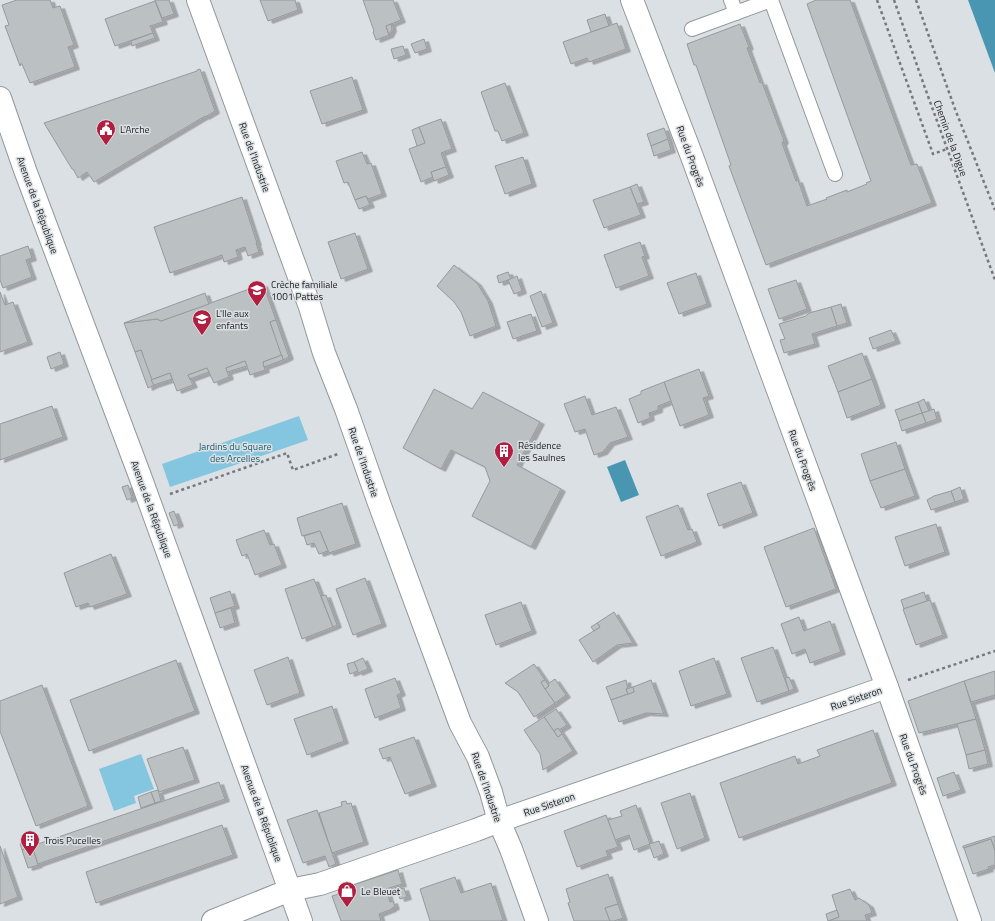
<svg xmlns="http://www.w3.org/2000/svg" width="995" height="921" viewBox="0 0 995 921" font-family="'Titillium Web',sans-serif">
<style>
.green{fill:#84c5df}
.water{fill:#4896b2}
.building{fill:#bbc1c3;stroke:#959a9d;filter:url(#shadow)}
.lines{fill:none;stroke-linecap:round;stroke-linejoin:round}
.service-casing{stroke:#92989a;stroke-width:16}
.minor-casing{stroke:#92989a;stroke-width:24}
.tertiary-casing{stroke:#92989a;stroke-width:24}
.path{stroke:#75797b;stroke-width:2.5;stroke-dasharray:3 3;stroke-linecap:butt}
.service{stroke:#fff;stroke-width:14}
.minor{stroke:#fff;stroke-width:22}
.tertiary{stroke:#fff;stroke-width:22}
.labels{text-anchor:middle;stroke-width:3;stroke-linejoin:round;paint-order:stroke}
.poi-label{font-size:10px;fill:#1a1c1d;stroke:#dae0e3;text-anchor:start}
.street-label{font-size:10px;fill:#1a1c1d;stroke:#dae0e3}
.park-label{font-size:10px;fill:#1e5c71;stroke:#dae0e3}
</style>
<defs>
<filter id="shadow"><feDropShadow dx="4.5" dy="2.5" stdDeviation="0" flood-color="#0004"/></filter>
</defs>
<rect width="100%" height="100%" fill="#dae0e3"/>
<g class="green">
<polygon points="299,416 308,440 170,487 162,464"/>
<polygon points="141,754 154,789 134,796 136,803 114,811 99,769"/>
</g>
<g class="water">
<polygon points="968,0 995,0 995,73"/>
<polygon points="625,460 639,495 621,502 607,467"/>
</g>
<g class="building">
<polygon points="17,0 50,0 53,8 60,6 74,45 68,47 75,67 30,83 22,64 20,64 21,65 20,66 5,26 9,25 2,5"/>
<polygon points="155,0 169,0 174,14 162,18"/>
<polygon points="260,0 295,0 298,10 268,21"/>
<polygon points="363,0 393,0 401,20 386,26 389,35 376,40 373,32 374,31"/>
<polygon points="816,0 850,0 911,165 917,164 932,203 766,265 729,166 731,165 696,65 694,65 687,44 740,24 749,47 747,48 760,83 762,82 784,141 782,143 796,181 798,180 807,206 827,199 826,198 847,190 847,192 867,184 866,183 871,181 807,4"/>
<polygon points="155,1 163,22 150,26 153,33 115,46 105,19"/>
<polygon points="605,14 609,26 591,32 587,20"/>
<polygon points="617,23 626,49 589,62 587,58 571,64 563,42"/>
<polygon points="391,24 392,29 389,35 386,26"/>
<polygon points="153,33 155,38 132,46 131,41"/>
<polygon points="424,39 427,49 415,53 411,44"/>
<polygon points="403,46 406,55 394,59 391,49"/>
<polygon points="200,69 215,111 205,117 205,116 94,182 87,172 78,178 73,169 72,169 44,123 197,71 197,70"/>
<polygon points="352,77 363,110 322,124 310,91"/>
<polygon points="505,83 524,133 502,141 498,131 495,131 481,92"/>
<polygon points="441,119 452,149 441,153 446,167 431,172 433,177 421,182 409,149 425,143 419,127"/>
<polygon points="419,127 425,143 417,146 412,130"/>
<polygon points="664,128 668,139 651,146 647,134"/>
<polygon points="668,139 671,150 654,156 651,146"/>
<polygon points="362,152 367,164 371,163 382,194 368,199 366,196 355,200 348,182 344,183 336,161"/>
<polygon points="523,157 532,184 505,194 495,166"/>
<polygon points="446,167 449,175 434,181 431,172"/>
<polygon points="637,184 644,202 637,204 630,187"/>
<polygon points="630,187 641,215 604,228 593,200"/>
<polygon points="366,196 370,205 359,209 355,200"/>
<polygon points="242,197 257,243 256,243 259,252 248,256 245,247 236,250 238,257 224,262 222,255 170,273 154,227"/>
<polygon points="355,233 368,269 341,279 328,242"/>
<polygon points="640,242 645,256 642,257 649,276 616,288 604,255"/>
<polygon points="28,246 32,258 26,260 32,277 3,288 0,280 0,256"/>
<polygon points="454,265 477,283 488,301 496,326 470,336 461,312 454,302 437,286"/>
<polygon points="508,272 511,279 499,283 497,276"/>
<polygon points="696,273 707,304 679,314 667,283"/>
<polygon points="517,276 522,291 514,294 508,280"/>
<polygon points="796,280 807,309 779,319 768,289"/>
<polygon points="263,284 276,320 270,322 282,355 263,362 265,370 250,375 245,361 226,368 229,377 214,383 207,368 188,375 193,385 177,391 170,373 151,380 141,350 135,352 124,323 157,319 161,321"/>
<polygon points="541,291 553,323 542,327 530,296"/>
<polygon points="0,292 5,305 13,302 28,342 0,352"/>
<polygon points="205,293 209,304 161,321 157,319 124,323"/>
<polygon points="841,304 847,323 837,326 831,307"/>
<polygon points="831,307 837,326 812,334 815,344 784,353 780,340 785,339 779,324 806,316 809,313"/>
<polygon points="531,314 537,331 513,339 507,322"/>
<polygon points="276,320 289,357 283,360 270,322"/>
<polygon points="891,330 896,341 873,349 869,338"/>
<polygon points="141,350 154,385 148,388 135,352"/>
<polygon points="60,352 64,364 51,369 47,357"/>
<polygon points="862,353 872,379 838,392 828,366"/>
<polygon points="282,355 283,360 264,367 263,362"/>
<polygon points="245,361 247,366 227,372 226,368"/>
<polygon points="207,368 209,372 190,379 188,375"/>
<polygon points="699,369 709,396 703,398 709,415 680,426 664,382"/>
<polygon points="170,373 172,379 154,385 151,380"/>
<polygon points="872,379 881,405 847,418 838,392"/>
<polygon points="664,382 671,401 658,406 658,410 649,413 650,418 638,423 629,399 641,394 641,391"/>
<polygon points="434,389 472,409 483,392 540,422 517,465 561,489 531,547 472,516 490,481 485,467 451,450 441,469 403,448"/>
<polygon points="585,396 592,415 616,407 628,437 610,443 603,452 594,455 585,429 575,432 564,404"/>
<polygon points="924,399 929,411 922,413 918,402"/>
<polygon points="918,402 922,413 899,421 895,410"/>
<polygon points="52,406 63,437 0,460 0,424"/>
<polygon points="934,409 937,419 926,423 922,413"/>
<polygon points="922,413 926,423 902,431 899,421"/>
<polygon points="896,442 905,469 870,481 861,454"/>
<polygon points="905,469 915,496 881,508 870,481"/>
<polygon points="741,482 753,513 719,526 707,494"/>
<polygon points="128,485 132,498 127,500 122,487"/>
<polygon points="960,487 964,499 955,502 951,491"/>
<polygon points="951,491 955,502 931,510 927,500 934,496"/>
<polygon points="342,503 356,544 329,553 320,531 302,536 297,518"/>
<polygon points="678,505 688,530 692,529 697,542 661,556 646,517"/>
<polygon points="174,511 179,524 174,526 169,513"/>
<polygon points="936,524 945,552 905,566 895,537"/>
<polygon points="814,528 836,589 786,607 764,547"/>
<polygon points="264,530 270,545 274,544 282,565 255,575 247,554 242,556 236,540"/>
<polygon points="320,531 328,551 319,554 314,543 307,545 304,536"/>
<polygon points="111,554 127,594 90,607 88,603 76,607 64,573"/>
<polygon points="365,578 382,624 353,635 336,589"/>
<polygon points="314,579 333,627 302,639 285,589"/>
<polygon points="230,591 235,606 215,613 210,598"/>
<polygon points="924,592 927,601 904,609 901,600"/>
<polygon points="326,595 337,625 333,627 321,596"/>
<polygon points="930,600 943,635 916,645 903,609"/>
<polygon points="521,602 532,631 496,645 485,615"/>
<polygon points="231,608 235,623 220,628 215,613"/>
<polygon points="614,612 633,643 617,645 593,662 579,640 600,627 597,623"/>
<polygon points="799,617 804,631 830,621 841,652 810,663 805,649 792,654 781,624"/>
<polygon points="597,623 600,627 594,631 591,627"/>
<polygon points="773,647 789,691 757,702 741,658"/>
<polygon points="288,657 300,693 267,705 254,670"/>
<polygon points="363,658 368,669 358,673 354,662"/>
<polygon points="714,658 727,694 691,706 679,671"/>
<polygon points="176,660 195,711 89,751 70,700"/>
<polygon points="354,662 358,671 350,674 347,664"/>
<polygon points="534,664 545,680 541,682 555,703 534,717 518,692 505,683"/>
<polygon points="995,671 995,695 971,702 964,681"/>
<polygon points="789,677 794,689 789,691 785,678"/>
<polygon points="395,678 401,693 397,695 401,708 375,718 365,689"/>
<polygon points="555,679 566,695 555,703 545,689 549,686 548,684"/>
<polygon points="545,680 549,686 545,689 541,682"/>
<polygon points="626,680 628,689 626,689 628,694 611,700 606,687"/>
<polygon points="651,680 664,714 646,713 619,722 611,700 634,692 633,687"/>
<polygon points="964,681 976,719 919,733 908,701"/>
<polygon points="42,685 88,806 36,826 0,731 0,701"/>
<polygon points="633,687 634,692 628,694 626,689"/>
<polygon points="332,706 344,741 307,755 294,719"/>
<polygon points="556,709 567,725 559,730 558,728 554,731 544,717"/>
<polygon points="544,717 558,737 562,734 573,751 543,770 540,754 524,730"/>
<polygon points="976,719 985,750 966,755 957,724"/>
<polygon points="558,728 562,734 558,737 554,731"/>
<polygon points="873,730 892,783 739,838 720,783 795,756 798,764 820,756 817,750"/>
<polygon points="414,737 432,784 405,794 390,757 383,759 379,749"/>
<polygon points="183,747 195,780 159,792 147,759"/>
<polygon points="985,750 988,764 969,769 966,755"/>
<polygon points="954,772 961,790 943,796 937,778"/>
<polygon points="219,782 225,799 38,864 32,846"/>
<polygon points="158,790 161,801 155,803 151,792"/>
<polygon points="151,792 155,803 141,808 138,797"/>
<polygon points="690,793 705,838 677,849 661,803"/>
<polygon points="346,801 347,804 351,803 364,842 332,853 319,813 342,806 341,802"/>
<polygon points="636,805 650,844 634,850 629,835 615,840 608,820 622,816 620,811"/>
<polygon points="317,810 336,864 329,867 325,856 303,863 287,820"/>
<polygon points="606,815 618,847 606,851 608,856 577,867 564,831"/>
<polygon points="222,825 233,855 96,903 86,872"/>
<polygon points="995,836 995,851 991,839 963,848 963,846"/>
<polygon points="991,839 995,851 995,865 988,867 989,869 973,874 964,848"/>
<polygon points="659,841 664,854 654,858 649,844"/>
<polygon points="24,842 26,848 22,850 20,844"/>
<polygon points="0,846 18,897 0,904"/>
<polygon points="32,846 38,865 28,868 22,850"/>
<polygon points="398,870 402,884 386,889 390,902 393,901 395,907 392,908 392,909 379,914 381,921 341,921 332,896 345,892 344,888"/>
<polygon points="608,874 618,904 605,908 610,921 574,921 568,903 570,902 566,889"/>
<polygon points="455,877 461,893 491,883 503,920 500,921 430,921 420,889"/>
<polygon points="404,888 407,897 400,899 397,890"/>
<polygon points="850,889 855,900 859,898 869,905 872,913 865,915 867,921 828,921 839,917 832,895"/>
<polygon points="618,904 623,918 614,921 610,921 605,908"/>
<polygon points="837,910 839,917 828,921 826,914"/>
</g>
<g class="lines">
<g class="service-casing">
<g id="service">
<polyline points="731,0 736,13"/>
<polyline points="771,0 835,174"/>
<polyline points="692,29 771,0"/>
</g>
</g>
<g class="minor-casing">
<g id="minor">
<polyline points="198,0 310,307 324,353 346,409 379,503 460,723 478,757 491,792 499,821 511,849 537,921"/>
<polyline points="632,0 691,154 887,687 970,921"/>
<polyline points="213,921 290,890 320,884 476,830 499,821 887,687"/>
</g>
</g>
<g class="tertiary-casing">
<polyline id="tertiary" points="0,98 25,170 140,476 301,921"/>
</g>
<g class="path">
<polyline points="877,0 933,154 947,149"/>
<polyline points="894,0 925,88 995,280"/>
<polyline points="916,0 955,109 995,210"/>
<polyline points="170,494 287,453 293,470 338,454"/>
<polyline points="908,680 995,651"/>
</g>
<use href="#service" class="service"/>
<use href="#minor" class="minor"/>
<use href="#tertiary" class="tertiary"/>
</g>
<defs>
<g id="civic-pin" transform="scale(1)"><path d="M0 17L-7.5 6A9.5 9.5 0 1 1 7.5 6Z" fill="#b11e40" stroke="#dae0e3"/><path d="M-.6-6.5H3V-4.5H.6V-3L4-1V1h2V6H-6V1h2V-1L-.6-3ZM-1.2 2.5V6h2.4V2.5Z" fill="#fff"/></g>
<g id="school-pin" transform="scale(1)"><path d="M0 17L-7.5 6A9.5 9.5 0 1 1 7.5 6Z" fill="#b11e40" stroke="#dae0e3"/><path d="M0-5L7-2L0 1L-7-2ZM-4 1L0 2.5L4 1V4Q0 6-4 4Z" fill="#fff"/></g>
<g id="building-pin" transform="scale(1)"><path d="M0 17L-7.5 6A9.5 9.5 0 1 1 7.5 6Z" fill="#b11e40" stroke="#dae0e3"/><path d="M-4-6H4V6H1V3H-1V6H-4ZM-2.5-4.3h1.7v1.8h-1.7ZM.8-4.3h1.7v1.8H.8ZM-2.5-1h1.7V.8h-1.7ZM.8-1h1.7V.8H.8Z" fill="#fff"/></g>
<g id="shop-pin" transform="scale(1)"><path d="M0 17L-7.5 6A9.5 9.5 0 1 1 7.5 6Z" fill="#b11e40" stroke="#dae0e3"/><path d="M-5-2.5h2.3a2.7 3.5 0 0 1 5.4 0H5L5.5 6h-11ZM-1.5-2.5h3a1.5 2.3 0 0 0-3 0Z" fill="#fff"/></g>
</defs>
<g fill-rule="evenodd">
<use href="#civic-pin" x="106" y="129"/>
<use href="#school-pin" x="257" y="290"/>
<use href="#school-pin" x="202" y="319"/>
<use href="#building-pin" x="504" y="451"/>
<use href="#building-pin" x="30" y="840"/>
<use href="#shop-pin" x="347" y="891"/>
</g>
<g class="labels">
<g class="poi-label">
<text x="120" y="133">L'Arche</text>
<text x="271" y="288">Crèche familiale<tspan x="271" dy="12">1001 Pattes</tspan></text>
<text x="216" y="317">L'Ile aux<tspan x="216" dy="12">enfants</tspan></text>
<text x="518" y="449">Résidence<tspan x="518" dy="12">les Saulnes</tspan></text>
<text x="44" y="844">Trois Pucelles</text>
<text x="361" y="895">Le Bleuet</text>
</g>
<g class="street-label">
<text transform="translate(951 138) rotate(70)" y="4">Chemin de la Digue</text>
<text transform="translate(691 156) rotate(70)" y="4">Rue du Progrès</text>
<text transform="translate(255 157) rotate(70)" y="4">Rue de l'Industrie</text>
<text transform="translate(38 205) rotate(70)" y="4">Avenue de la République</text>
<text transform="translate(803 460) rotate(70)" y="4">Rue du Progrès</text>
<text transform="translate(364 462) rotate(71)" y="4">Rue de l'Industrie</text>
<text transform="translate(152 509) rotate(70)" y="4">Avenue de la République</text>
<text transform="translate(856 698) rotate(-19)" y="4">Rue Sisteron</text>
<text transform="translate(914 764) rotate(70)" y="4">Rue du Progrès</text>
<text transform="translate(487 787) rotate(71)" y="4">Rue de l'Industrie</text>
<text transform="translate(549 804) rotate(-19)" y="4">Rue Sisteron</text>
<text transform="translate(262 813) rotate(70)" y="4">Avenue de la République</text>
</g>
<g class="park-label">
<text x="235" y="450">Jardins du Square<tspan x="235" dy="12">des Arcelles</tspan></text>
</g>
</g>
</svg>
